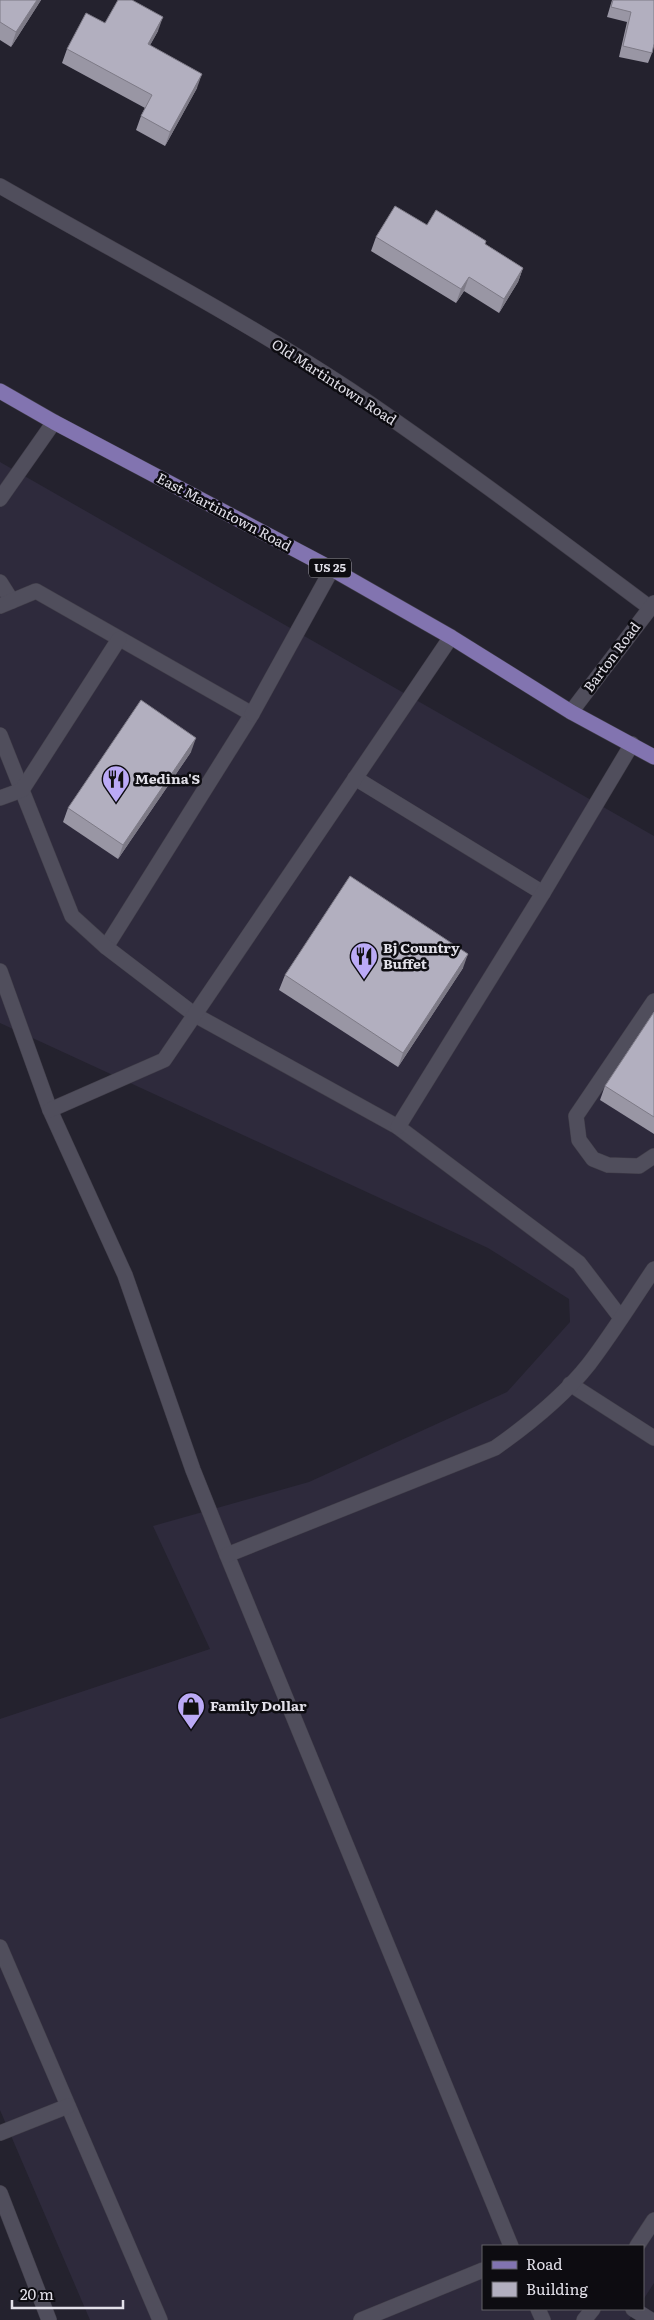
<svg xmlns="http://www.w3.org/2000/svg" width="654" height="2320" viewBox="0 0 654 2320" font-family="Literata,serif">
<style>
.built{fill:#2e2a3c}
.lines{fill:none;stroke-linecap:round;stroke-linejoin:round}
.minor-casing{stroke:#413e49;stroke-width:16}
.major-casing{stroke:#413e49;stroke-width:16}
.minor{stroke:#504e5c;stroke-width:15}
.major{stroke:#8274b0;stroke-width:15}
.wall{fill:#9996a4}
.shaded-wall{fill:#7d7a86}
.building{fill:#b2afbf;stroke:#7d7a86}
.labels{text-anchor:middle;stroke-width:5;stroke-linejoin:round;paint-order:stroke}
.shield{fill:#0d0c11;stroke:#a2a0a8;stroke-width:1}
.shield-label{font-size:12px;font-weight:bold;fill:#e2e0e9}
.street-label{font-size:14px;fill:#e2e0e9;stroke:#0d0c11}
.poi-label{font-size:14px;font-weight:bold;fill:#e2e0e9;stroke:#0d0c11;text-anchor:start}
</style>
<rect width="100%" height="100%" fill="#24222e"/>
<polygon class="built" points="0,462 654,836 654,2283 643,2300 643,2246 483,2246 483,2309 637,2309 629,2320 90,2320 0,2110 0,1719 210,1649 153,1526 309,1482 507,1392 570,1322 569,1299 488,1248 0,1023"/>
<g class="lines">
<g class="minor-casing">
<g id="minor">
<path d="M0,186C117,253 238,316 350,390C452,459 550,533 649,607"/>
<polyline points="0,499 54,422"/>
<polyline points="0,582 12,601"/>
<polyline points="0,606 36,591 252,714 106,947"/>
<polyline points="571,712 654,603"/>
<polyline points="252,714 332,569"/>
<polyline points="0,735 72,916 106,947 195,1015 398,1127 579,1263 621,1318"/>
<polyline points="355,778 543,893"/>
<polyline points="0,798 22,790 119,639"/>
<polyline points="0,971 50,1110 125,1275 193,1470 227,1555 511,2246"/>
<polyline points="654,1001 576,1116 579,1140 593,1159 608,1165 639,1166 654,1156"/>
<polyline points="50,1110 164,1060 451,637"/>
<polyline points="398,1127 543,893 632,744"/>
<polyline points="570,1384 654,1438"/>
<path d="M227,1555L495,1448C529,1424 563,1397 589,1364C612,1334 633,1300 654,1269"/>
<polyline points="0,1947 160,2320"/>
<polyline points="0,2133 68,2106"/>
<polyline points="0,2193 49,2320"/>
<polyline points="637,2246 654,2220"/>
<polyline points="538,2309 543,2320"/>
<polyline points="633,2309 651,2320"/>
<polyline points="361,2320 483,2270"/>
<polyline points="584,2320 593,2309"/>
</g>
</g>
<g class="major-casing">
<polyline id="major" points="0,391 54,422 332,569 451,637 571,712 654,757"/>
</g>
<use href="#minor" class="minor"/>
<use href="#major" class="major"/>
</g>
<g class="wall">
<polygon points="0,0 41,0 11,47 0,40"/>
<polygon points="612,0 654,0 652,53 648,63 619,57 627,22 607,17"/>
<polygon points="105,23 158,31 150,45 197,88 165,146 136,130 141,116 145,108 62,63 67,49"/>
<polygon points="427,225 485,244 523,268 518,282 499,313 464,291 456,303 371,251 376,237"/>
<polygon points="191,752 118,859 63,822 68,808"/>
<polygon points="463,968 398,1067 279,990 285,975"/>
<polygon points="654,1012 654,1134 600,1100 605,1086"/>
</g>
<g class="shaded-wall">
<polygon points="37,0 41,0 11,47 16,32"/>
<polygon points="163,17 158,31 143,58 148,44"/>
<polygon points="202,74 197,88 165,146 170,132"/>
<polygon points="523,268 518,282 499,313 504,299"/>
<polygon points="469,277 464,291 456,303 461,289"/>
<polygon points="196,738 191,752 118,859 123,845"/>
<polygon points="468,954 463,968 398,1067 403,1053"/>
</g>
<g class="building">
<polygon points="0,0 37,0 16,32 0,22"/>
<polygon points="118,0 132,0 163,17 148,44 202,74 170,132 141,116 152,95 67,49 86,13 105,23"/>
<polygon points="613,0 654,0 654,44 652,53 623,46 631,12 611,7"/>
<polygon points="395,206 427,225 436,210 486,241 485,244 523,268 504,299 469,277 461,289 376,237"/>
<polygon points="141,700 196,738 123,845 68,808"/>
<polygon points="350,876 468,954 403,1053 285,975"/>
<polygon points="654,1012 654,1117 605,1086"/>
</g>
<defs>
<g id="restaurant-pin" transform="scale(1.4375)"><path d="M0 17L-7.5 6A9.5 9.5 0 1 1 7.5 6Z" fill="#bbaaf6" stroke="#0d0c11"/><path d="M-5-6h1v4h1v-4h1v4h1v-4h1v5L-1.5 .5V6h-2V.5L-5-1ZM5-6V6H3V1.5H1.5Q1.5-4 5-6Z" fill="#111"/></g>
<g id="shop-pin" transform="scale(1.4375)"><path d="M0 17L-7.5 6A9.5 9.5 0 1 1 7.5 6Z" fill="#bbaaf6" stroke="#0d0c11"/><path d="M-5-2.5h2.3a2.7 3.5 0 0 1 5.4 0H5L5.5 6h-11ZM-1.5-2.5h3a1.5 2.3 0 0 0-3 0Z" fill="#111"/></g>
</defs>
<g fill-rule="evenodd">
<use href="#restaurant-pin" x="116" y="779"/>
<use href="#restaurant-pin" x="364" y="956"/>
<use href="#shop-pin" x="191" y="1706"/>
</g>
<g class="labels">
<rect class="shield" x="309" y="558.5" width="42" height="19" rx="4"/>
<g class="shield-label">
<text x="330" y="572">US 25</text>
</g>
<g class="street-label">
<text transform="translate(334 382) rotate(33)" y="5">Old Martintown Road</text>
<text transform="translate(224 512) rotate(28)" y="5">East Martintown Road</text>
<text transform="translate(612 657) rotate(-53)" y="5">Barton Road</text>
</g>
<g class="poi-label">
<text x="135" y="784">Medina'S</text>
<text x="383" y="953">Bj Country<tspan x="383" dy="16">Buffet</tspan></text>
<text x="210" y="1711">Family Dollar</text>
</g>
</g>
<rect x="482" y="2245" width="162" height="65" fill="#0d0c11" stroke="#626167"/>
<rect x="492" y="2261" width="25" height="8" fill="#8274b0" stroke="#626167"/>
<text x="526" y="2270" font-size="15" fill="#e2e0e9">Road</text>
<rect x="492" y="2282" width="25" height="15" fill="#b2afbf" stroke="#626167"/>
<text x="526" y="2295" font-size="15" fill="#e2e0e9">Building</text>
<path d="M12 2300v8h111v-8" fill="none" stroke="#e2e0e9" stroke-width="2.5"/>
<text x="20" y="2300" font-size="15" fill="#e2e0e9" stroke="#0d0c11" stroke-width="4" paint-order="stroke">20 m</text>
</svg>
